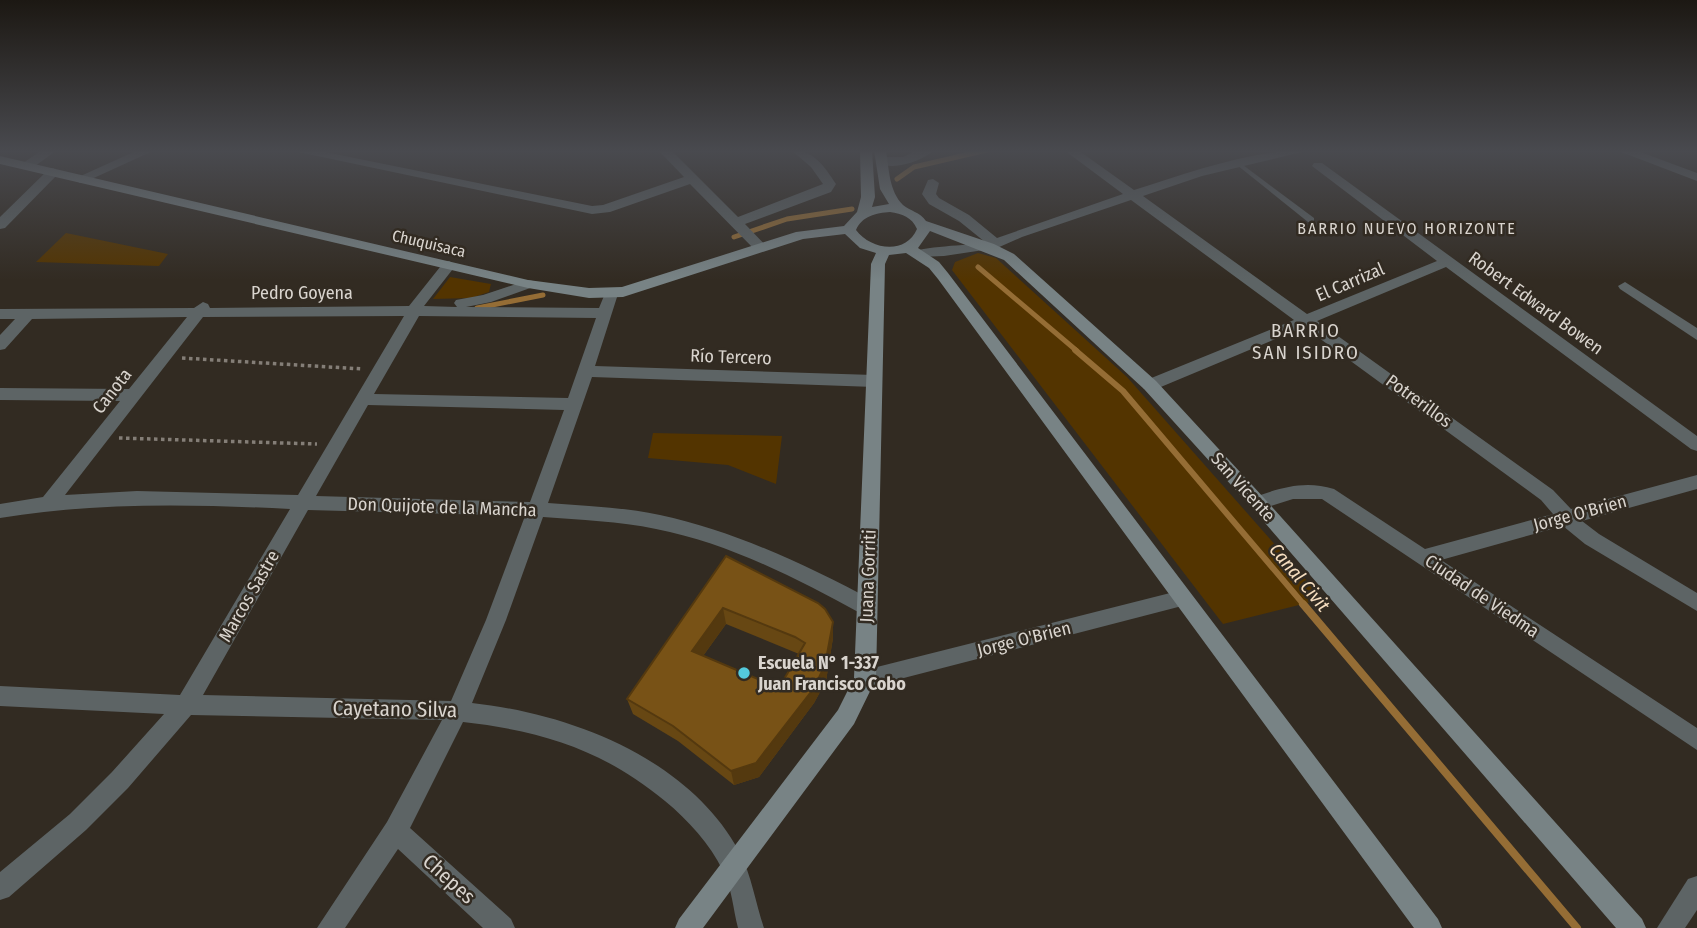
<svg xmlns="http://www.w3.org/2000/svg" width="1697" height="928" viewBox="0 0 1697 928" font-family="'Fira Sans Condensed',sans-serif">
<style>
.green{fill:#533400}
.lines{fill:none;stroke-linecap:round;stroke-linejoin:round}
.stream-far2{stroke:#956d35;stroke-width:5}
.stream-far1{stroke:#956d35;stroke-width:6}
.stream{stroke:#956d35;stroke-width:8}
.path{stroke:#847e77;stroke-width:3.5;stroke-dasharray:3.5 3.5;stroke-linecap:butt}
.lane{fill:#5d6465;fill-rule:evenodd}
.street{fill:#5d6465;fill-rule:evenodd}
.secondary{fill:#788385;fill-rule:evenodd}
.wall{fill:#674713;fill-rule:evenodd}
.shaded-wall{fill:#54390f}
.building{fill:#785216;stroke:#54390f;stroke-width:2;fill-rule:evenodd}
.poi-dot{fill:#54cadc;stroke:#322b22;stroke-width:2.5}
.labels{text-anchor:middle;stroke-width:5;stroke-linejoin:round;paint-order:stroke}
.far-neighbourhood-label{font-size:16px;letter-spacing:2px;fill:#d9d4ce;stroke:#322b22}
.far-street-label{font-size:16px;fill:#d9d4ce;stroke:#322b22}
.street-label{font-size:18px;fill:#d9d4ce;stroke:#322b22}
.poi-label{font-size:18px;font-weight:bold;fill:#d9d4ce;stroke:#322b22;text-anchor:start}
.neighbourhood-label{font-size:19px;letter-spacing:2px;fill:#d9d4ce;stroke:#322b22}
.water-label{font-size:19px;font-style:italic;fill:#f6dec0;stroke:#322b22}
.near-street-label{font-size:21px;fill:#d9d4ce;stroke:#322b22}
</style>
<rect width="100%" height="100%" fill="#322b22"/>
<g class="green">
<polygon points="66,233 168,254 159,266 36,262"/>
<polygon points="978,253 996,258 1127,377 1323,599 1223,624 952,270 955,262"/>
<polygon points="450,277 491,284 489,292 471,298 433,299"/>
<polygon points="653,433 782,436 776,484 728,465 648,458"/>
</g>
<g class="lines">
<g class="stream-far2">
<polyline points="897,179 914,167 987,150"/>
<polyline points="734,237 787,219 852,209"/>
<polyline points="978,267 1077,351"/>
<polyline points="477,308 543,295"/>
</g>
<polyline class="stream-far1" points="1075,350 1123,391 1305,606"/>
<polyline class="stream" points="1303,604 1577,928"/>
<g class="path">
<polyline points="182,358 363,369"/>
<polyline points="119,438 317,444"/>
</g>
<polygon class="lane" points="1239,162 1314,218 1314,222 1308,222 1237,165 1237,163"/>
<g class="street">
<polygon points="42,150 57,150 31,169 23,169 23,163"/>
<polygon points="138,150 155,150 85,182 80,183 74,179"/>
<path d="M289,150H315L592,206L603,205L684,177L658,150H671L738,217L823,184L811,167L791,150C814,150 824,166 836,184L831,192L745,224L768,248L761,252L756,251L690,184L610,212L592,214Z"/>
<path d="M918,150H935C921,161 891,173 876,161L882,157H903Z"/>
<path d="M1064,150H1078L1134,190C1190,172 1250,150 1310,150L1202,176L1143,196L1307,314L1437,261L1312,166L1314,163H1322L1697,436V451L1691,449L1446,267L1317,321L1553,490L1571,509L1697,475V489L1582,521L1599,534L1697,593V611L1585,544L1563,526L1441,560L1697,728V750L1322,499H1293L1258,510L1252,508L1249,503L1252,498C1280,488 1304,480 1334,489L1425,549L1553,514L1541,500L1304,327L1156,389H1144L1142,385L1144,381L1294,320L1131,200L1022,237L997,248L944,256L918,257L911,253C919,246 969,246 985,242L959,221L929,204L922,194L928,180L933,179L939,183L936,194L939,198L969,215L997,238L1123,194Z"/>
<polygon points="1616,150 1635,150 1697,173 1697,181"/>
<polygon points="53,168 59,172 57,175 5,228 0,229 0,217 49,169"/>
<path d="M449,261L456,265L424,306L457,307L454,303L456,300L483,295L528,280L533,281L535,284L533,287L491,302L466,307L599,308L606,291H616L618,294L595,366L874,375L882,381L874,387L592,377L548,503C585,506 623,507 660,515C735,531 806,565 874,601L877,607L874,613L867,615L860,613C796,578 728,543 656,529C619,521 580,520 543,517L506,620L472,703C571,714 688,758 739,851C752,876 755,902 764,928H738C733,909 732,888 723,871C710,844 688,820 665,801C603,750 543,731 463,722L410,828L511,919L515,928H483L398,849L345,928H317L387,822L442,720L191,715L128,788L86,830L9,897L0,900V872L70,814L112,772L164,714L0,706V686L180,695L290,509C192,504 97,502 0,518V504L43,497L120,401L0,400V388L129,389L187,317L32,319L5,349L0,350V335L15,319H0V309L194,308L203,302L208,304L210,308L409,306L444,262ZM404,316L298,495L137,491L65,495L203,317ZM419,316L596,318L568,398L374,394ZM368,405L564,410L530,502L316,496ZM308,510L525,516L486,620L451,701L203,695Z"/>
<polygon points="1625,282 1697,328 1697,340 1620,289 1618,286"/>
<polygon points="1182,590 1189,592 1192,598 1189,604 1182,606 865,688 858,686 854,679 858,672 865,670"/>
<polygon points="1697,876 1697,910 1685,928 1657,928 1688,879"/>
</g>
<path class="secondary" d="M860,150H872L875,197L872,207L889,204L880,189L874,150H886C889,169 889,191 903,205C910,211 920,212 926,221L994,244L1014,254L1156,381L1264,498L1642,919L1646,928H1616L1252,508L1144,389L1004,260L930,231L918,248L939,262L948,273L1438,919L1442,928H1414L938,279L929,268L906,253L889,255L885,264L876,679L854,724L703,928H675L679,919L838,710L854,678L871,264L876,253L860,248L845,234L803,239L623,297L589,298L528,288L0,164V156L528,280L589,288L622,287L796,232L844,226L857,212L861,197ZM890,212C902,214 912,217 917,229C906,255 871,250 856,230C862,216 876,213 890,212Z"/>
</g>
<path class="wall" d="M726,556L833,638L826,681L814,703L759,777L734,785L678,741L633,714L627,699ZM726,624L799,654L779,688L703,656Z"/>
<g class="shaded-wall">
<polygon points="723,608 726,624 695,667 692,651"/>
<polygon points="833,622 833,638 826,681 814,703 759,777 734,785 731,771"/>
</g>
<path class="building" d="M726,556L818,603L825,609L833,622L825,665L814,688L756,763L731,771L673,726L627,699ZM723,608L795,637L805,643L779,688L692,651Z"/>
<linearGradient id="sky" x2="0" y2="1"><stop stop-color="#1c1813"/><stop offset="0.54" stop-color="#494a4f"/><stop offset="1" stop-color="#494a4f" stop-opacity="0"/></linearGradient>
<rect width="1697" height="280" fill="url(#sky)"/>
<circle class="poi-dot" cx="744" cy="673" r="7"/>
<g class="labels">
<g class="far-neighbourhood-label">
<text x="1407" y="234">BARRIO NUEVO HORIZONTE</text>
</g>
<g class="far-street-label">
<text transform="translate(429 243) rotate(13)" y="6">Chuquisaca</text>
</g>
<g class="street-label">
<text transform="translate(1350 282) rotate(-23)" y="6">El Carrizal</text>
<text x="302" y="299">Pedro Goyena</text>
<text transform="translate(1536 303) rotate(36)" y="6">Robert Edward Bowen</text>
<text transform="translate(731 357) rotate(2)" y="6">Río Tercero</text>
<text transform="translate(112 391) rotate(-52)" y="6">Canota</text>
<text transform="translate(1419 401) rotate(36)" y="6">Potrerillos</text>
<text transform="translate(1243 487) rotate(48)" y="6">San Vicente</text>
<text transform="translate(442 507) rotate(2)" y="6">Don Quijote de la Mancha</text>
<text transform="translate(1580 513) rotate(-15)" y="6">Jorge O'Brien</text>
<text transform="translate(868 576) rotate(-88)" y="6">Juana Gorriti</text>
<text transform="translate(249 596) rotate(-60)" y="6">Marcos Sastre</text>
<text transform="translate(1482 596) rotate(34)" y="6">Ciudad de Viedma</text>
<text transform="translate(1024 639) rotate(-14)" y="6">Jorge O'Brien</text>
</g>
<g class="poi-label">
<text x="758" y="669">Escuela N° 1-337<tspan x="758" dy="21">Juan Francisco Cobo</tspan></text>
</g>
<g class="neighbourhood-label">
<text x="1306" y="337">BARRIO<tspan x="1306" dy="22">SAN ISIDRO</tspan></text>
</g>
<g class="water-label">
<text transform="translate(1300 577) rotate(50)" y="7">Canal Civit</text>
</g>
<g class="near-street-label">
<text transform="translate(395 709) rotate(1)" y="7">Cayetano Silva</text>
<text transform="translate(449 879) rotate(42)" y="7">Chepes</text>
</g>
</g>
</svg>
